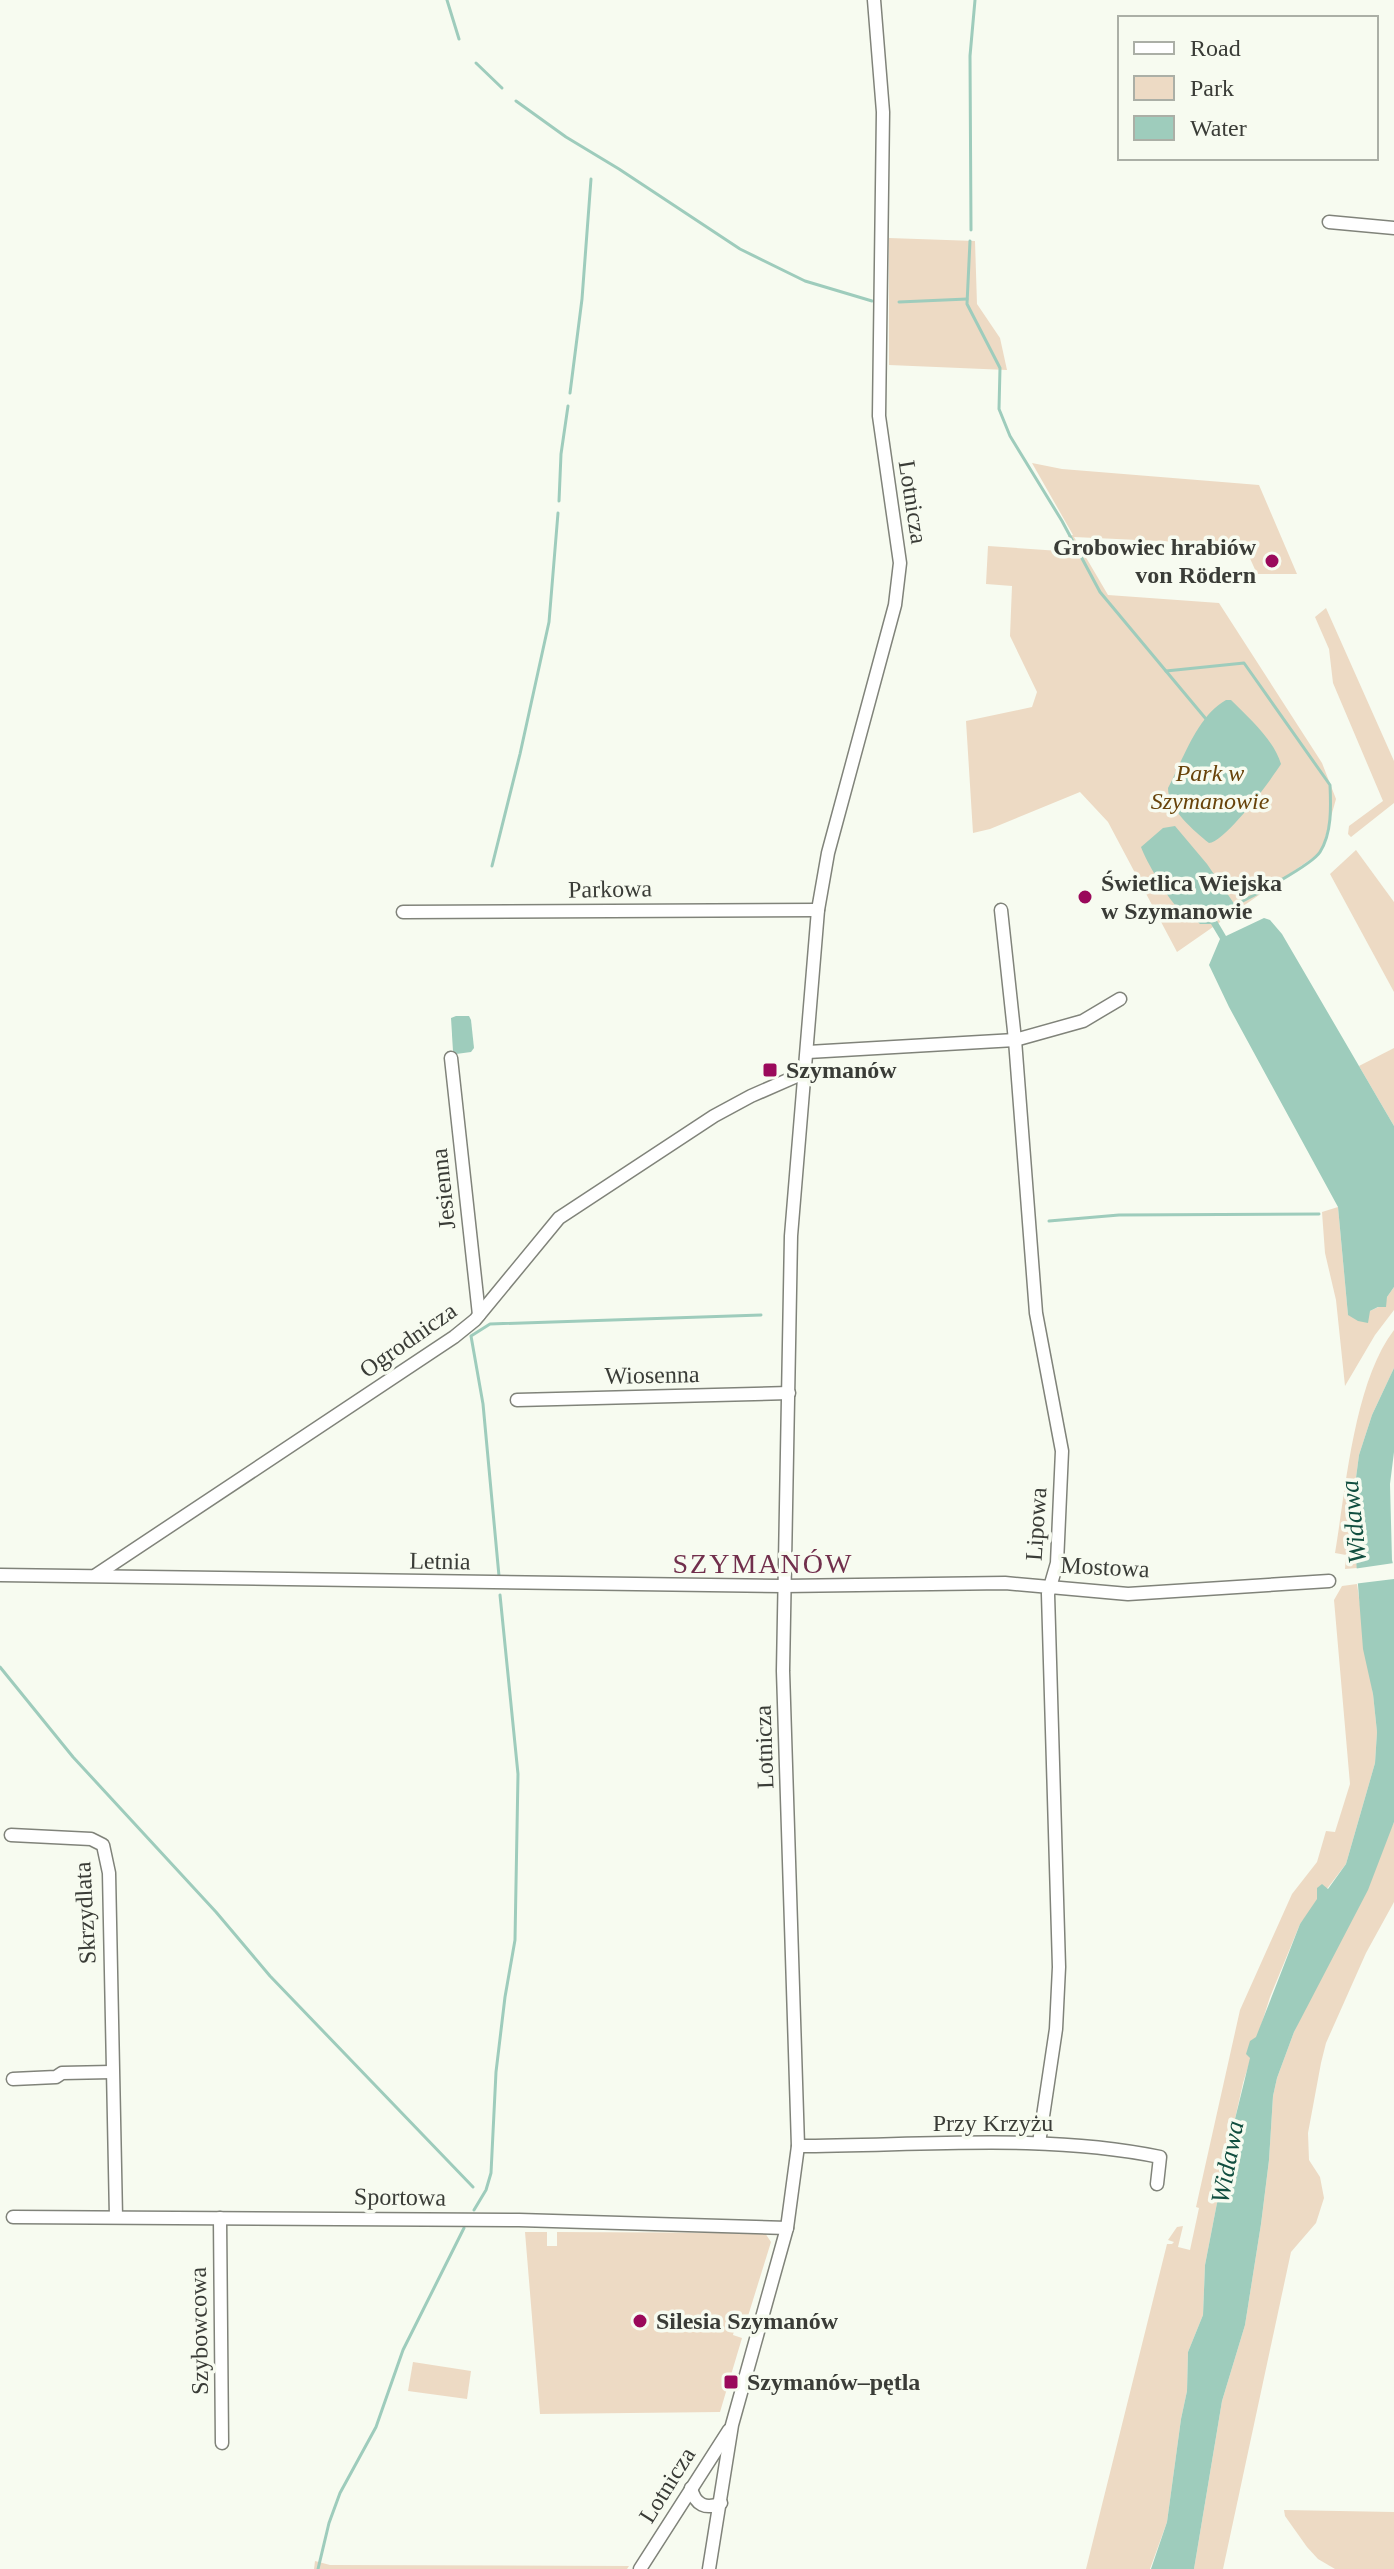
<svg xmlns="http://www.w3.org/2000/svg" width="1394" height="2569" viewBox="0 0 1394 2569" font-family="Georgia,serif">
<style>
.green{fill:#eddac4}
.water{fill:#9eccbc}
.pier{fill:#f7fbf0}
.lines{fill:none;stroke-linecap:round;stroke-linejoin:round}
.stream{stroke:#9eccbc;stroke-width:3}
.minor-casing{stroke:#80837a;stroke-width:15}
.minor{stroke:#fff;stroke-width:12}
.poi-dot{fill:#9a095b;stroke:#f7fbf0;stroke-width:3}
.labels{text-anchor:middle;stroke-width:7;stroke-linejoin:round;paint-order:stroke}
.street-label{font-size:24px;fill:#3a3c37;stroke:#f7fbf0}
.poi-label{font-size:24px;font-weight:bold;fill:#3a3c37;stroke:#f7fbf0;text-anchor:start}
.park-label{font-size:24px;font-style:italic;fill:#68430a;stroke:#f7fbf0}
.water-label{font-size:26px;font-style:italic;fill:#104e3f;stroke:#f7fbf0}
.quarter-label{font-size:28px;letter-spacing:2px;fill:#712f4c;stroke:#f7fbf0}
</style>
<rect width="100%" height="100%" fill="#f7fbf0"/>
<g class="green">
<polygon points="889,238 975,241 977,304 1000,338 1007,370 889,365"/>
<polygon points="1032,463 1062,469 1259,485 1297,574 1257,574 1244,545 1074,537 1108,595 1219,603 1322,763 1336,799 1321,852 1177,952 1108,822 1080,792 990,829 973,833 966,721 1032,707 1037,692 1010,636 1012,586 986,584 988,546 1074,552 1068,536 1073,535"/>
<polygon points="1326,608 1394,761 1394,803 1351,837 1348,834 1349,826 1383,801 1333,683 1329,649 1315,617"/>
<polygon points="1356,850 1394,902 1394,992 1330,874"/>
<polygon points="1394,1048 1394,1126 1359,1066"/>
<polygon points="1338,1207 1348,1315 1370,1311 1385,1304 1387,1297 1394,1287 1394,1310 1375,1335 1345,1386 1336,1300 1325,1253 1322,1212"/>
<path d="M1394,1330V1368L1372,1415L1359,1455L1352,1508L1357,1568L1345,1569L1346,1555L1335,1553C1346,1488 1354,1382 1394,1330Z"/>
<polygon points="1357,1584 1373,1694 1377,1732 1375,1763 1346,1864 1300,1924 1270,1997 1243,2083 1235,2119 1230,2163 1217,2203 1205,2265 1203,2315 1188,2352 1187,2391 1181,2419 1167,2522 1150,2569 1086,2569 1167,2244 1172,2244 1174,2242 1168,2240 1177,2227 1183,2226 1178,2247 1190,2250 1199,2208 1196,2207 1240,2010 1292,1894 1317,1862 1326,1831 1335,1832 1350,1784 1334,1600 1342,1586"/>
<polygon points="1394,1822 1394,1902 1366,1953 1326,2043 1321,2063 1308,2133 1309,2160 1320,2177 1324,2198 1316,2223 1291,2252 1223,2569 1194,2569 1222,2401 1245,2325 1261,2224 1269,2160 1273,2096 1277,2078 1294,2032"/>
<polygon points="525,2232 547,2232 547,2246 557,2246 557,2232 765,2233 771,2242 744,2329 735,2327 733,2335 742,2338 720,2412 540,2414"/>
<polygon points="413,2362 471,2371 467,2399 408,2391"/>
<polygon points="1284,2510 1394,2512 1394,2569 1335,2569 1318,2559 1307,2547 1285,2516"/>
<polygon points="315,2561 330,2565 629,2566 627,2569 314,2569"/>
</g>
<g class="water">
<path d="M1226,700H1231C1249,718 1274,740 1281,764C1271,780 1225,842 1209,843C1194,831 1168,809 1168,788C1183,760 1197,716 1226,700Z"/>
<path d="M1175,826L1207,864L1235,905L1216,919L1226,936L1264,918L1270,920L1282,934L1394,1126V1287L1387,1297L1386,1307H1378L1370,1311L1368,1323L1358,1321L1348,1315L1338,1207L1229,1007L1209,965L1220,939L1211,924H1200C1193,917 1187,914 1179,909C1169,901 1145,859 1141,847L1163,828Z"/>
<polygon points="456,1016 469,1016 471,1020 474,1048 471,1052 456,1054 453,1051 451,1018"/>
<polygon points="1394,1368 1394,1452 1390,1484 1392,1560 1394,1568 1394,1822 1368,1890 1294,2032 1277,2078 1273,2096 1269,2160 1261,2224 1245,2325 1222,2401 1194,2569 1151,2569 1167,2522 1181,2419 1187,2391 1188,2352 1203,2315 1205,2265 1217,2203 1230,2163 1235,2119 1250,2058 1246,2054 1250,2041 1256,2037 1300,1924 1317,1899 1317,1888 1322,1884 1328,1889 1346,1864 1375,1763 1377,1732 1373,1694 1363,1649 1352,1508 1359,1455 1372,1415"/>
</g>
<polygon class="pier" points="1394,1563 1394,1579 1353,1584 1353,1569"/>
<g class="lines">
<g class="stream">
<polyline points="447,0 459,39"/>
<polyline points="476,63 502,88"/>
<polyline points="516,101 566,137 619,169 740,249 805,281 872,301"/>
<polyline points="971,230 970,56 975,0"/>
<polyline points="970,241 967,304 1000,368 999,409 1010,436 1062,521 1100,592 1206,719"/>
<polyline points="899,302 967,299"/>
<polyline points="570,393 582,299 591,179"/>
<polyline points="559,501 561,454 568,406"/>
<path d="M1166,671L1244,663L1330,785C1331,807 1332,833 1320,852C1312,865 1251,897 1235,905"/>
<polyline points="492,866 520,754 549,622 558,513"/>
<polyline points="1049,1221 1119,1215 1319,1214"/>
<polyline points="499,1576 483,1404 471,1336 490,1324 761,1315"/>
<polyline points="0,1667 73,1757 216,1912 270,1976 473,2187"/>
<polyline points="474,2210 486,2190 491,2173 496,2072 505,1997 515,1940 518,1774 500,1595"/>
<polyline points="318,2569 329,2523 340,2493 376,2427 403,2350 464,2228"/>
</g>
<g class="minor-casing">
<g id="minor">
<polyline points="1329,222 1394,228"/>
<polyline points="1001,910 1015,1040 1036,1313 1062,1451 1057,1563 1048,1594 1059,1967 1056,2029 1039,2143"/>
<polyline points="403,912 818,910"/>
<polyline points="808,1052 1015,1040 1083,1021 1120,999"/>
<polyline points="451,1058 479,1315"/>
<polyline points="517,1400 789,1393"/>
<polyline points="0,1575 783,1586 1005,1583 1128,1594 1329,1581"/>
<polyline points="96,1575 454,1337 475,1320 559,1218 714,1116 751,1096 806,1072"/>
<polyline points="11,1835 91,1839 103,1845 109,1873 116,2217"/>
<polyline points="13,2079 56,2077 62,2073 112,2072"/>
<path d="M798,2146C917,2146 1043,2133 1160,2157L1157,2184"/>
<polyline points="13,2217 519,2220 787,2228"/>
<polyline points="220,2218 222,2443"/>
<path d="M691,2488C695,2505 706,2510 721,2503"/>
<polyline points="640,2569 729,2430"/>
<polyline points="709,2569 732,2425 787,2228 798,2146 783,1671 791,1236 818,910 828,853 895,605 900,563 879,416 883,112 874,0"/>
</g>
</g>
<use href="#minor" class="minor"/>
</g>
<g class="poi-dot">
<circle cx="1272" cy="561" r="8"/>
<circle cx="1085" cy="897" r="8"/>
<rect x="762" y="1062" width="16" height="16" rx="4"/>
<circle cx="640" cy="2321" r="8"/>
<rect x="723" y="2374" width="16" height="16" rx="4"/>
</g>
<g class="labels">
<g class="street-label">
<text transform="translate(913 502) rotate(81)" y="8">Lotnicza</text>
<text transform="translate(610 889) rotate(-1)" y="8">Parkowa</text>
<text transform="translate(443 1189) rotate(-96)" y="8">Jesienna</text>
<text transform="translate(408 1340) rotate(-35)" y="8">Ogrodnicza</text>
<text transform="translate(652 1375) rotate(-1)" y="8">Wiosenna</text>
<text transform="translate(1036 1524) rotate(-86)" y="8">Lipowa</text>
<text transform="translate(440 1561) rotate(1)" y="8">Letnia</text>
<text transform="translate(1105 1567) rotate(3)" y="8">Mostowa</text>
<text transform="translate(764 1747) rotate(-92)" y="8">Lotnicza</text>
<text transform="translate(85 1913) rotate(-93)" y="8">Skrzydlata</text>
<text x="993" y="2131">Przy Krzyżu</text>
<text transform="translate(400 2197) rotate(1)" y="8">Sportowa</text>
<text transform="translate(199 2331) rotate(-91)" y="8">Szybowcowa</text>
<text transform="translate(667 2485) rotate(-58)" y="8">Lotnicza</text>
</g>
<g class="poi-label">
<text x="1256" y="555" text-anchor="end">Grobowiec hrabiów<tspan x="1256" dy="28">von Rödern</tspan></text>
<text x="1101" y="891">Świetlica Wiejska<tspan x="1101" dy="28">w Szymanowie</tspan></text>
<text x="786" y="1078">Szymanów</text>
<text x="656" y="2329">Silesia Szymanów</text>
<text x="747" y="2390">Szymanów–pętla</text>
</g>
<g class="park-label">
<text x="1210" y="781">Park w<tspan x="1210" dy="28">Szymanowie</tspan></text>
</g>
<g class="water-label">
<text transform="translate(1353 1522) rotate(-96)" y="9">Widawa</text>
<text transform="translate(1227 2162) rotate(-79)" y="9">Widawa</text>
</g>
<g class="quarter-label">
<text x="763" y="1573">SZYMANÓW</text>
</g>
</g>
<rect x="1118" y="16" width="260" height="144" fill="#f7fbf0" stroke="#abafa6" stroke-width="2"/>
<rect x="1134" y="42" width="40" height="12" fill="#ffffff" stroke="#abafa6" stroke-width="2"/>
<text x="1190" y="56" font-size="24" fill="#3a3c37">Road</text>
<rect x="1134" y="76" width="40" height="24" fill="#eddac4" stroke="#abafa6" stroke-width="2"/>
<text x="1190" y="96" font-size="24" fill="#3a3c37">Park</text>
<rect x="1134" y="116" width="40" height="24" fill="#9eccbc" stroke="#abafa6" stroke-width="2"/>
<text x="1190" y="136" font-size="24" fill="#3a3c37">Water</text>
</svg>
